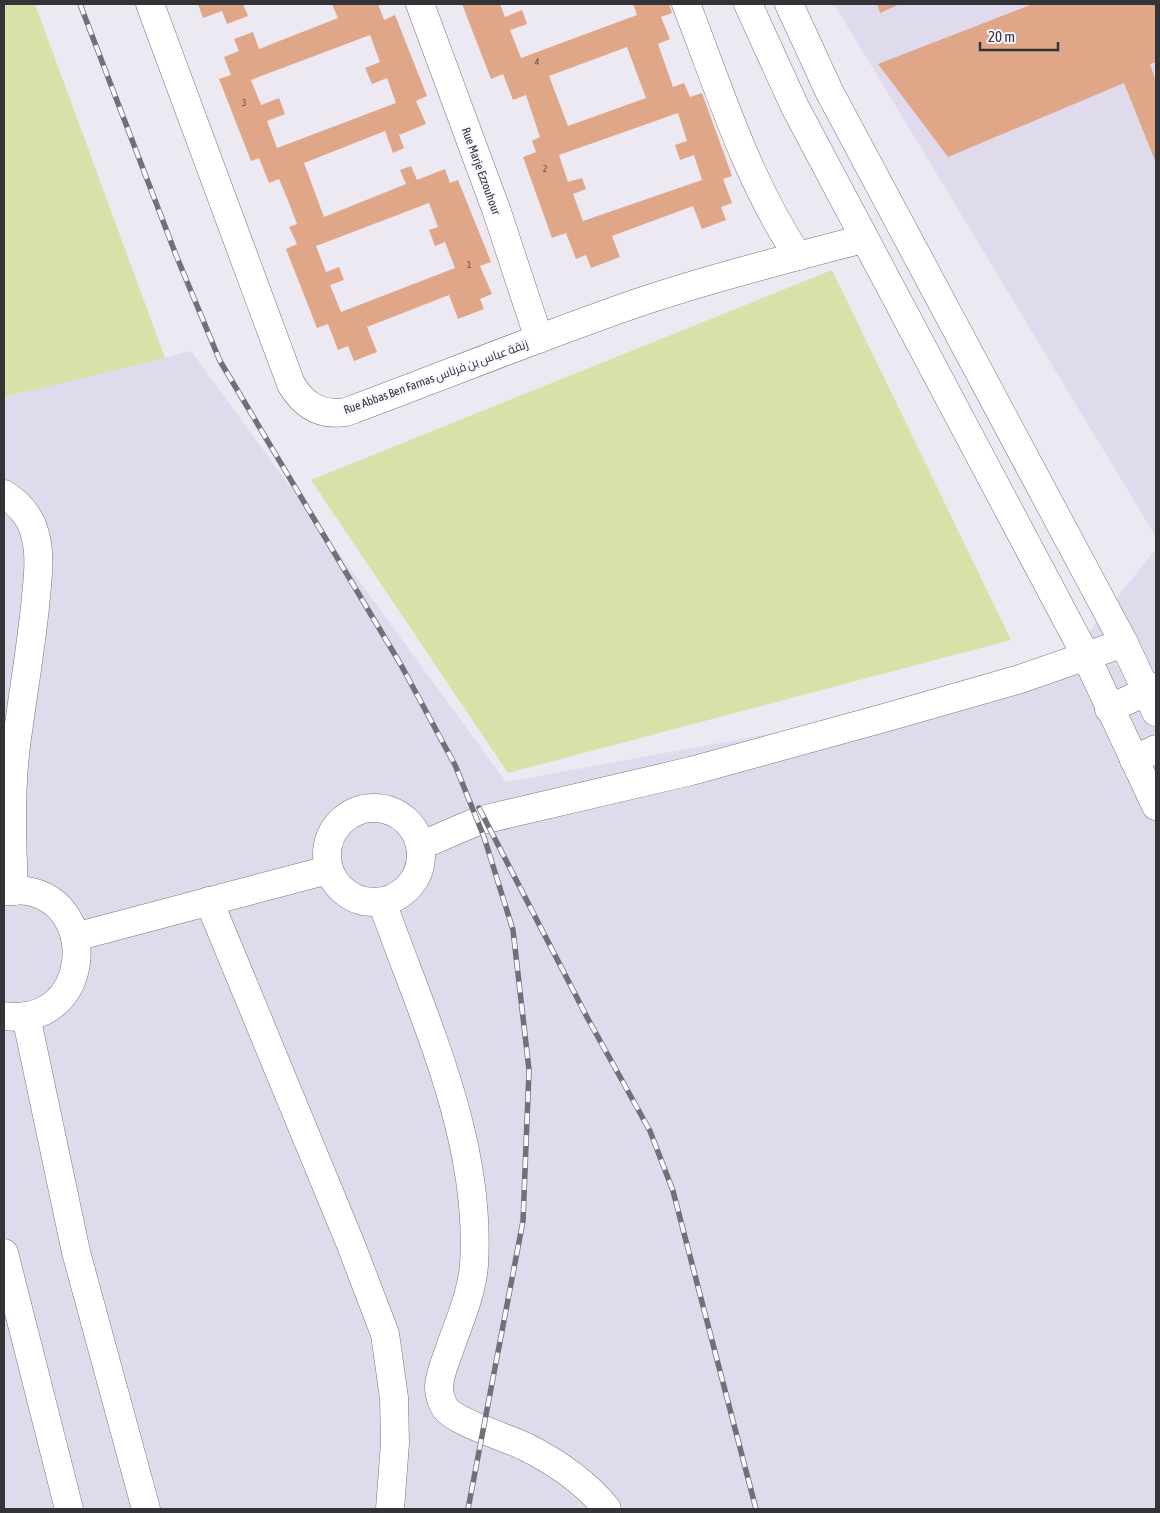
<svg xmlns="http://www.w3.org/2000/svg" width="1160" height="1513" viewBox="0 0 1160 1513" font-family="'Asap Condensed',Cairo,sans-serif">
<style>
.built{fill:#e0dbec}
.green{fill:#d7e2a9}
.building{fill:#dfa788;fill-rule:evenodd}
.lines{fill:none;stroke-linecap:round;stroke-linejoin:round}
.minor-casing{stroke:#76737c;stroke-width:29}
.major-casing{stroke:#76737c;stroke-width:29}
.minor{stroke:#fff;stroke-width:28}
.major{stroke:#fff;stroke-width:28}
.rail-casing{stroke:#717076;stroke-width:5.5}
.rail{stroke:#f9f7ff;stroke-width:4;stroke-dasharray:11;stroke-linecap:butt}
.labels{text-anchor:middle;stroke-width:4;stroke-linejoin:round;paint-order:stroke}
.number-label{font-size:10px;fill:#5f504b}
.street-label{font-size:12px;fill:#343337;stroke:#f9f7ff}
</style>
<rect width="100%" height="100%" fill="#ece9f3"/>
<g class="built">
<polygon points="834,4 1156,4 1156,537"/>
<polygon points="191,351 506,782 1048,683 1156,549 1156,1509 4,1509 4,397"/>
</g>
<g class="green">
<polygon points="4,4 35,4 165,358 4,397"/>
<polygon points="832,270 1011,640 508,773 311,480"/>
</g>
<g class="building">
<polygon points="198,4 243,4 248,16 227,24 222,11 203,18"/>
<path d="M332,4H378L384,20L395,15L427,96L416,101L426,124L399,135L404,148L393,153L385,131L304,163L324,217L406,184L400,170L411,166L417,180L445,169L450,183L458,180L491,262L480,266L492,294L480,299L484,309L458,319L449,295L367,327L377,352L354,361L348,346L338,350L328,324L317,328L286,249L297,244L289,227L297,224L289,203L279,179L269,183L259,158L251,161L219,79L231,75L224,57L239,51L234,39L253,32L259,49L338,18ZM370,35L380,62L365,68L372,84L387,78L396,103L277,148L267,121L285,114L279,98L261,105L251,80ZM429,203L438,227L429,230L435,246L445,242L455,268L341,312L330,285L344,280L339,267L326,272L316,246Z"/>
<path d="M462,4H500L505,17L522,10L527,24L510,30L521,58L637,15L633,4H669L672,13L661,17L670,39L658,44L673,87L684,83L690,97L702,93L732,176L723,179L732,203L721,207L726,220L702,229L693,206L612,236L620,257L591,268L586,255L576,259L566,233L552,238L523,157L536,152L532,141L540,137L526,95L513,100L503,74L491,79ZM627,47L646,98L568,126L549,76ZM678,113L687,141L675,145L680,160L694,155L702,180L583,221L573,194L586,189L582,178L568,182L559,155Z"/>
<polygon points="877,4 900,4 880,13"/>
<polygon points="1033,4 1156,4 1156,62 1150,64 1156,81 1156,163 1124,83 948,157 878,64"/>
</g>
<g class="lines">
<g class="minor-casing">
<g id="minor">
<path d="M150,4L291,384C304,406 321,416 346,412C443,376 539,337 637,303C712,278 787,259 863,239"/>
<polyline points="420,4 497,212 539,339"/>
<path d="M686,4C719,88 747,180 798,256"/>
<path d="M4,494C17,502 30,516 34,531C42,555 37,583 35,607C30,654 22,700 16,746C10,793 12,844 14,891"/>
<polyline points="1109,709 1156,687"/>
<polyline points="1134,760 1156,749"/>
<circle cx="374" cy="855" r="47"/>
<polyline points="420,846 478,821 691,771 884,718 1020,679 1124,643"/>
<path d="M4,891C11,891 20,890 27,891C102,904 90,1029 4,1016"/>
<polyline points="209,901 351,1245 385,1334 394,1398 395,1443 390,1509"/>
<path d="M382,902C423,1018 482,1138 474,1265C472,1294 458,1324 449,1351C445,1362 439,1376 439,1388C439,1394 442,1404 446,1409C456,1422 507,1438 524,1446C556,1462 585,1481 607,1509"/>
<polyline points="75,937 328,870"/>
<polyline points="26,1016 76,1252 146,1509"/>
<polyline points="4,1253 69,1509"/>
</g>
</g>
<g class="major-casing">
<g id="major">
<polyline points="748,4 795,107 1086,656 1156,806"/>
<polyline points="789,4 829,91 1124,643 1156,712"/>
</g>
</g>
<use href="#minor" class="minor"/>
<use href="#major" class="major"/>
<g class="rail-casing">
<g id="rail">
<polyline points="80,4 176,255 220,361 401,665 455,765 484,837 513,930 529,1070 523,1221 468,1509"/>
<polyline points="479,808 588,1019 650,1131 673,1191 756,1509"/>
</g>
</g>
<use href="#rail" class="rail"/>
</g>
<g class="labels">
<g class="number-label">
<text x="537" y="65">4</text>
<text x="244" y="106">3</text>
<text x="545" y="172">2</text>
<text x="469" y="268">1</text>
</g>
<g class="street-label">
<text transform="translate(481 171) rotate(70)" y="4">Rue Marje Ezzouhour</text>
<text transform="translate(436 377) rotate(-20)" y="4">Rue Abbas Ben Farnas زنقة عباس بن فرناس</text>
</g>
</g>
<rect width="1160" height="1513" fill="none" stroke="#343337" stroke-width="10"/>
<path d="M980 42v8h78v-8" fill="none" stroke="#343337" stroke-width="2.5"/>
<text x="988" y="42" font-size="15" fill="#343337" stroke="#f9f7ff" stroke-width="4" paint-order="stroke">20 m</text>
</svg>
